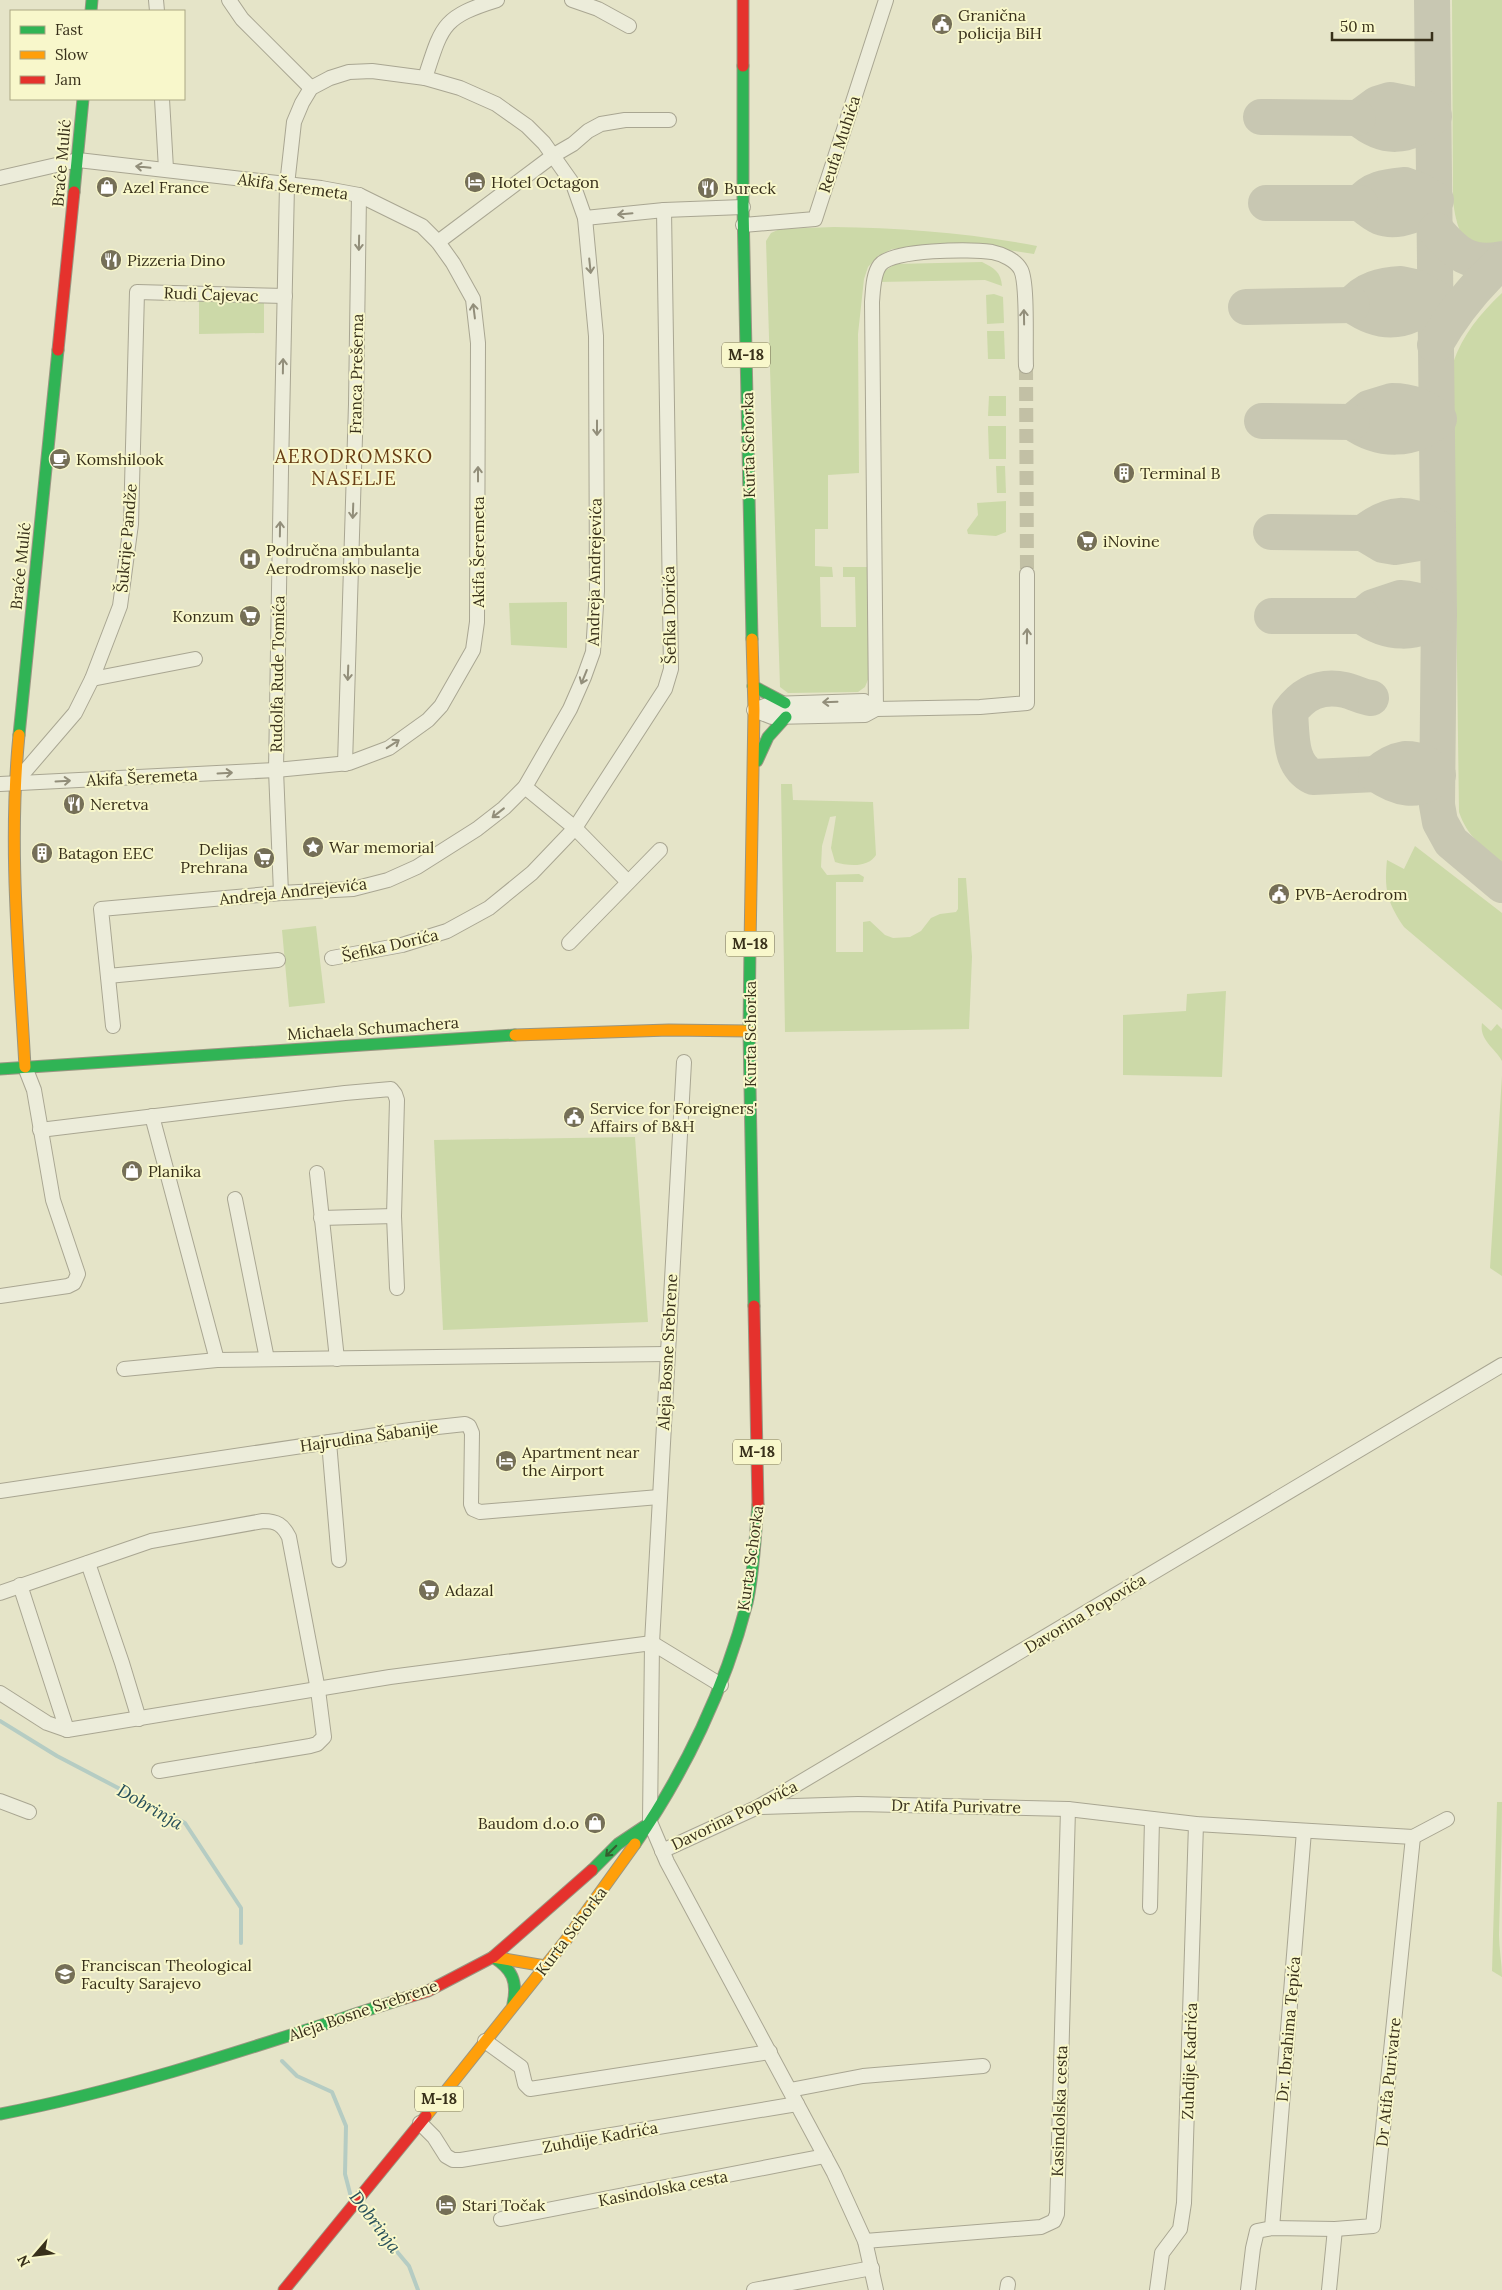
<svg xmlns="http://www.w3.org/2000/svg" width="1502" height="2290" viewBox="0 0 1502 2290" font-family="Lora,serif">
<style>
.green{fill:#ccd9a8}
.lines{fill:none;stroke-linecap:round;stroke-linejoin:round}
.stream{stroke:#b5ccc3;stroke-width:4}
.taxiway{stroke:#c8c7b2;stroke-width:36}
.street-tunnel{stroke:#c2c0a5;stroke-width:14;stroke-dasharray:14 7;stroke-linecap:butt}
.street-casing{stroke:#a9a692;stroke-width:16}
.fast-casing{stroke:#999682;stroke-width:13}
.slow-casing{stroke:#999682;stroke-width:13}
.jam-casing{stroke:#999682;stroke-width:13}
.street{stroke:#ececda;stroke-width:14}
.fast{stroke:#30b455;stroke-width:11}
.slow{stroke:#ff9f0a;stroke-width:11}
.jam{stroke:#e5322d;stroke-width:11}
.oneway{stroke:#928e7a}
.oneway2{stroke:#355e2f}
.labels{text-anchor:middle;stroke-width:4;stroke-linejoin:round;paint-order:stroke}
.shield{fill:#f8f7cb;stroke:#726c4f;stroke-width:1}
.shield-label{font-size:15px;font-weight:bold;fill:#38301a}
.poi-label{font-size:16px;fill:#38301a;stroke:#f8f7cb;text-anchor:start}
.street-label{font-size:16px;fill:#38301a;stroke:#f8f7cb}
.water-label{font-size:18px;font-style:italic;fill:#274f59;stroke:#f8f7cb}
.quarter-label{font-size:19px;letter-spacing:1px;fill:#683d15;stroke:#f8f7cb}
</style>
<rect width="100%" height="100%" fill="#e5e4c8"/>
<g class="green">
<path d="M1452,0H1502V241C1465,259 1457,232 1453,201Z"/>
<path d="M834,227C902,228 970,233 1037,246L1034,254L967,244L892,249L878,256L868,267L864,279L858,334L859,473L828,475V529H815V566L832,567L833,577H820L821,627H856L855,577H843V567H867L869,677L865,687L858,692L788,693L780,687L766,241L771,233L780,229Z"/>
<path d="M982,262C994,268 1001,272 1002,286L985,280L878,282L885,271L895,264Z"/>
<path d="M1502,293V863C1483,848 1467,836 1459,812L1453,363C1463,334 1480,314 1502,293Z"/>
<polygon points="994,294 1003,297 1004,323 987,324 986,295"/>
<polygon points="199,299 264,301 264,333 199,334"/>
<polygon points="987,331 1004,331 1005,359 988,359"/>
<polygon points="989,396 1006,396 1006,416 988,416"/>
<polygon points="988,426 1006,426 1006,459 989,459"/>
<polygon points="996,466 1005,466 1006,493 997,493"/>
<polygon points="1006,501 1006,532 996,536 968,534 967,530 978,515 977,503"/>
<polygon points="567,602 567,648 511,645 509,603"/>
<path d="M781,784H792L793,800L873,802L876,855C868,868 848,866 835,862L831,848L836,816L830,817L822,846L821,867L827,875L859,874L864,877L863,882H836V952H863V922L870,921L885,935L893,938L910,937L921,931L931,918L940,914L956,912L958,909V878H966L972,957L969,1029L785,1032Z"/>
<path d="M1415,846L1502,913V1010L1404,927C1387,902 1384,889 1387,860L1404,869Z"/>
<polygon points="316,926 325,1003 289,1007 282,930"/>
<polygon points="1226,991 1222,1077 1123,1075 1123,1015 1186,1011 1187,994"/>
<path d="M1482,1023L1491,1031L1497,1024L1502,1029V1061C1495,1048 1479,1040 1482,1023Z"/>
<polygon points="1502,1076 1502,1276 1490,1268"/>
<polygon points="635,1137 648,1322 443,1330 434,1140"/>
<path d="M1497,1802H1502C1502,1846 1500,1890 1499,1935C1499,1949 1502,1963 1502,1977L1492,1971Z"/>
</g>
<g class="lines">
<g class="stream">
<polyline points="0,1721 57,1756 185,1823 241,1908 241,1943"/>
<polyline points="282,2061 297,2076 332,2092 346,2126 345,2174 351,2197"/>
<polyline points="362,2210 409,2266 418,2290"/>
</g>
<g class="taxiway">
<polyline points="1432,0 1439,613 1437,805 1440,822 1451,842 1502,885"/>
<path d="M1390,100L1420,106L1434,116C1408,139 1384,140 1358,118L1377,104Z"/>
<polyline points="1261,117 1358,118"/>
<path d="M1405,185L1421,191L1436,200C1423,213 1398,224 1380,217C1373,214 1366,208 1360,203C1372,188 1386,187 1405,185Z"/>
<polyline points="1266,203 1360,203"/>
<path d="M1436,230C1455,253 1470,266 1502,259"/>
<path d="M1401,284L1415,287L1435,298C1408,324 1383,327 1352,305C1364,289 1382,285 1401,284Z"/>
<polyline points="1246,307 1352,305"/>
<path d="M1435,345C1453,313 1475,286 1502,261"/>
<path d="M1392,401C1409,401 1426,407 1439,419C1413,442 1380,442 1352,422L1369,408Z"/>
<polyline points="1262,421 1352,422"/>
<path d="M1271,532L1363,533L1383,545L1395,547L1419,543L1438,528C1408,512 1391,510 1363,533"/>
<path d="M1400,598C1415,599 1429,602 1439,613C1421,639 1384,633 1362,616L1373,607Z"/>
<polyline points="1272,616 1362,616"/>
<path d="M1371,698C1362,697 1354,692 1345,690C1321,685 1304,693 1290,712C1292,735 1289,765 1313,777L1376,774"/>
<path d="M1405,759C1420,759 1430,763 1438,775C1419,796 1396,788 1376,774C1385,766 1393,761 1405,759Z"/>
</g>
<polyline class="street-tunnel" points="1026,366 1027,574"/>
<g class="street-casing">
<g id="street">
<polyline points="156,0 157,11"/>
<polyline points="229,0 242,19 311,88"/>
<polyline points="572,0 598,9 629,26"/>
<path d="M425,78C442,26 442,17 497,0"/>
<polyline points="162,99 166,169"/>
<polyline points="0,178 78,160 321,188 359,195 422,226 438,242 453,263 473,299 478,343 477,622 473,650 441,706 428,720 389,748 349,763 276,770 0,784"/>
<polyline points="585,218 664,210 743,207"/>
<polyline points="743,225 815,219 886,0"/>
<polyline points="438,242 554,155 573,144 588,131 601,124 625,120 669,120"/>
<polyline points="92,679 195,659"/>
<path d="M876,709L872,302C873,291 873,274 880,265C892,249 971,249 992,252C1002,254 1016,260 1021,270C1028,284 1025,346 1026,366"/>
<polyline points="876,709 864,701 770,704 754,710 772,717 865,715 876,709 980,707 1027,703 1027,574"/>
<polyline points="345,764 356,404 359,195"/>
<polyline points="14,784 75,713 92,679 120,606 131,524 137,292 285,296"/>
<polyline points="525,787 575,828 628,882"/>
<polyline points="569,943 660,850"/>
<polyline points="332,958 402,945 447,931 489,908 532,873 575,828 665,689 671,669 664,210"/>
<polyline points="108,976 278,960"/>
<polyline points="113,1026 101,909 281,893 353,889 388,880 417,867 477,829 504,808 525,787 570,709 584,677 593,652 597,591 596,336 585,218 573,184 544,143 527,126 496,104 460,88 425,78 372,71 349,72 330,78 311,88 302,103 294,122 287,185 281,470 276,770 281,893"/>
<polyline points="684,1062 652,1643 650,1822 667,1862 834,2173 865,2241 876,2290"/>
<polyline points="152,1116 217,1360"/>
<polyline points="40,1130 345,1093 391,1089 395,1094 397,1100 394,1216 397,1288"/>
<polyline points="317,1173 337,1359"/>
<polyline points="235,1199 267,1359"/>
<polyline points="321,1218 394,1216"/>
<polyline points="0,1296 68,1286 74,1283 78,1274 53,1200 34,1090 25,1067"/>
<polyline points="124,1369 217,1360 666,1354"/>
<polyline points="329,1442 339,1560"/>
<polyline points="0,1491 410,1430 465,1424 469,1426 472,1433 471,1504 473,1509 480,1512 659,1497"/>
<polyline points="88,1563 122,1663 139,1719"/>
<polyline points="20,1585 67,1730"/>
<path d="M0,1593L151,1541L263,1521C277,1521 283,1525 289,1537L318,1690L324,1737L317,1744L310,1746L159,1771"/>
<polyline points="0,1693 47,1723 67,1730 390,1677 652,1643 721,1685"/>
<polyline points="0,1801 29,1812"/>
<polyline points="761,1807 858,1804 1068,1809 1196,1824 1413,1837 1447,1819"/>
<polyline points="662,1851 758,1807 779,1795 1502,1365"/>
<polyline points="1150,1907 1152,1819"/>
<polyline points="485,2041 521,2067 525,2084 530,2089 770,2052"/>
<polyline points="790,2090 863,2076 983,2066"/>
<polyline points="420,2123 434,2137 446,2156 453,2160 461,2160 797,2104"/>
<polyline points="501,2219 825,2156"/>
<polyline points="1272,2228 1304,1831"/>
<polyline points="865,2241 1041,2227 1054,2221 1057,2214 1068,1809"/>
<polyline points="754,2290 872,2268"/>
<polyline points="1007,2290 1008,2284"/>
<polyline points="1157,2290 1162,2253 1180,2229 1184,2203 1196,1824"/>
<polyline points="1248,2290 1253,2248 1257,2231 1272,2228 1335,2229 1373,2226 1413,1837"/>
<polyline points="1329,2290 1335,2229"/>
</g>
</g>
<g class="fast-casing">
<g id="fast">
<polyline points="91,11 92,0"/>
<polyline points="743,66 743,207 752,639"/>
<polyline points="74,192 83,99"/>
<polyline points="753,686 785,703"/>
<polyline points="19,735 58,350"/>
<polyline points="757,761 768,737 786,717"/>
<polyline points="750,946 749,1031 754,1306"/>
<polyline points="0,1069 515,1035"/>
<path d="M635,1844C685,1772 725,1688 747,1603C754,1574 755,1536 758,1505"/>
<polyline points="592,1870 618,1844 645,1826"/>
<path d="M493,1957C512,1969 518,1981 513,2004"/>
<path d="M0,2114C137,2088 271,2041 405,1998"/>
</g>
</g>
<g class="slow-casing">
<g id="slow">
<path d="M19,735C8,846 19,957 25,1067"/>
<polyline points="750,946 754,710 752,639"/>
<polyline points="515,1035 669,1030 749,1031"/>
<polyline points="493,1957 545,1966"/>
<polyline points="426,2116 566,1940 635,1844"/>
</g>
</g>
<g class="jam-casing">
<g id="jam">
<polyline points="743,0 743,66"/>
<polyline points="58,350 74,192"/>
<polyline points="754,1306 758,1505"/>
<polyline points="405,1998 428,1991 493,1957 592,1870"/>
<polyline points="284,2290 426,2116"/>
</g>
</g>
<use href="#street" class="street"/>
<use href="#fast" class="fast"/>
<use href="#slow" class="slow"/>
<use href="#jam" class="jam"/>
</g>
<defs><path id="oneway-shaft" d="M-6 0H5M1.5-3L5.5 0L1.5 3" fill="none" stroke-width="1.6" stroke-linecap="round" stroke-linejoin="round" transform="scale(1.25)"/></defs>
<g class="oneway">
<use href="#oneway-shaft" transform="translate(143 167) rotate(-174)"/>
<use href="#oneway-shaft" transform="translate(625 214) rotate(175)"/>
<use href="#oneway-shaft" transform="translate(359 243) rotate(91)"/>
<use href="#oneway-shaft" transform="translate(590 266) rotate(84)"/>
<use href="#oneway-shaft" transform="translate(474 311) rotate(-97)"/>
<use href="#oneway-shaft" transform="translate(1024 317) rotate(-91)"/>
<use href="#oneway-shaft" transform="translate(283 366) rotate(-89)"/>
<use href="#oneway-shaft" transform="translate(597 428) rotate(90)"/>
<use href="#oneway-shaft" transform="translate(478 474) rotate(-90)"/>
<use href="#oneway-shaft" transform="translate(353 511) rotate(92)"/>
<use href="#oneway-shaft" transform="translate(280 529) rotate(-89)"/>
<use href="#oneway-shaft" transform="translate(1027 636) rotate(-89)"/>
<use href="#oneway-shaft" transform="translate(348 673) rotate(92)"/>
<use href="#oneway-shaft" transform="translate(584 677) rotate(112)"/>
<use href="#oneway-shaft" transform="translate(830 702) rotate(178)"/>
<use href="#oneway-shaft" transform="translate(393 744) rotate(-33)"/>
<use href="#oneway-shaft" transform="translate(225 773) rotate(-3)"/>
<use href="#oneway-shaft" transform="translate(63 781) rotate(-3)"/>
<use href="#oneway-shaft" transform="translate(498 813) rotate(142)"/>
</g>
<use class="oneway2" href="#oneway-shaft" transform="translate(611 1851) rotate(135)"/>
<defs>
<g id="civic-disc" transform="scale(1.125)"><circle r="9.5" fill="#756f57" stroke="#f8f7cb"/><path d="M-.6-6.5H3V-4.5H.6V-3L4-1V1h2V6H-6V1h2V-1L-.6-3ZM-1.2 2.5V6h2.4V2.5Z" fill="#fff"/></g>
<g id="hotel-disc" transform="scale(1.125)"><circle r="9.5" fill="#756f57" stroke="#f8f7cb"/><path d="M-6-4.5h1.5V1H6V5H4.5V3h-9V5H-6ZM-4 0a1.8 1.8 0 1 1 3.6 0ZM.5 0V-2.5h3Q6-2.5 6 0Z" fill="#fff"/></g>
<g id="shop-disc" transform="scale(1.125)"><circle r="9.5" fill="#756f57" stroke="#f8f7cb"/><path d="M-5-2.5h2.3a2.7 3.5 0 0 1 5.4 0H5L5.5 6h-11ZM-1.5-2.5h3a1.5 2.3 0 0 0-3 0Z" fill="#fff"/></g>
<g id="restaurant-disc" transform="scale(1.125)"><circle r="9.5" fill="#756f57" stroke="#f8f7cb"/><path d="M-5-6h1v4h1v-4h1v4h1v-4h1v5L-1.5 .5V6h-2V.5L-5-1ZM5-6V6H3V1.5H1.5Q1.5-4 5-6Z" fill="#fff"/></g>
<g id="cafe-disc" transform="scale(1.125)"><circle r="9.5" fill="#756f57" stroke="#f8f7cb"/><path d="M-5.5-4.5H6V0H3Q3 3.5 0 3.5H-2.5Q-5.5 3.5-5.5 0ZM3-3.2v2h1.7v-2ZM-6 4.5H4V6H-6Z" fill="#fff"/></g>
<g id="building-disc" transform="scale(1.125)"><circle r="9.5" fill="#756f57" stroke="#f8f7cb"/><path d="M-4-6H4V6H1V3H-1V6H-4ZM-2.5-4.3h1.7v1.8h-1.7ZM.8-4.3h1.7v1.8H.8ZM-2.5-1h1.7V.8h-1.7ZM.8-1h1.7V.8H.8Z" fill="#fff"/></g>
<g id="supermarket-disc" transform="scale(1.125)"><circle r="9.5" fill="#756f57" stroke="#f8f7cb"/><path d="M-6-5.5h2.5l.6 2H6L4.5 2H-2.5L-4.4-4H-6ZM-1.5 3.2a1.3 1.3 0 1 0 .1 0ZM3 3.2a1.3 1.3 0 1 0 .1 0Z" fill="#fff"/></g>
<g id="hospital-disc" transform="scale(1.125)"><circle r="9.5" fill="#756f57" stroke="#f8f7cb"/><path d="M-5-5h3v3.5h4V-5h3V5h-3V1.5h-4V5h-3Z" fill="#fff"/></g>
<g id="sight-disc" transform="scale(1.125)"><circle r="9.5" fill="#756f57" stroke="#f8f7cb"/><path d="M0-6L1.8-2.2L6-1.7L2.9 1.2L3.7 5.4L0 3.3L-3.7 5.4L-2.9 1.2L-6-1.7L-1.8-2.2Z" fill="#fff"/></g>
<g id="university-disc" transform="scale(1.125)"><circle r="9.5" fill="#756f57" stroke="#f8f7cb"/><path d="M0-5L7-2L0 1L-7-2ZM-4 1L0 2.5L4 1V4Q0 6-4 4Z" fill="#fff"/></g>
</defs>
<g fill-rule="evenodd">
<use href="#civic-disc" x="942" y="24"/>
<use href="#hotel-disc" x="475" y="182"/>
<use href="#shop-disc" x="107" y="187"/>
<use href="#restaurant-disc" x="708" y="188"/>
<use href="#restaurant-disc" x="111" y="260"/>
<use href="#cafe-disc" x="60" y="459"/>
<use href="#building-disc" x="1124" y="473"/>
<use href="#supermarket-disc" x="1087" y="541"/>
<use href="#hospital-disc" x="250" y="559"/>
<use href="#supermarket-disc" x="250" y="616"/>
<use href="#restaurant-disc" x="74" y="804"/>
<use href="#sight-disc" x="313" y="847"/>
<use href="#building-disc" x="42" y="853"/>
<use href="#supermarket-disc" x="264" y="858"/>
<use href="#civic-disc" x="1279" y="894"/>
<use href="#civic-disc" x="574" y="1117"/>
<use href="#shop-disc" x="132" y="1171"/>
<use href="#hotel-disc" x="506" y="1461"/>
<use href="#supermarket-disc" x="429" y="1590"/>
<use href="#shop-disc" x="595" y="1823"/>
<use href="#university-disc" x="65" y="1974"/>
<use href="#hotel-disc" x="446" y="2205"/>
</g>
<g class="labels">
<g class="shield">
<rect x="722" y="342.5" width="48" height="25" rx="4"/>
<rect x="726" y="931.5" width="48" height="25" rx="4"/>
<rect x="733" y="1439.5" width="48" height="25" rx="4"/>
<rect x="415" y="2086.5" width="48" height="25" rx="4"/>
</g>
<g class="shield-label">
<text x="746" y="360">M-18</text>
<text x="750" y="949">M-18</text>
<text x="757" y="1457">M-18</text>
<text x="439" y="2104">M-18</text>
</g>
<g class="poi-label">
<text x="958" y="21">Granična<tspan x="958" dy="18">policija BiH</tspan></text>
<text x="491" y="188">Hotel Octagon</text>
<text x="123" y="193">Azel France</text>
<text x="724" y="194">Bureck</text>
<text x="127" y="266">Pizzeria Dino</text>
<text x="76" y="465">Komshilook</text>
<text x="1140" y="479">Terminal B</text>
<text x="1103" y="547">iNovine</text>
<text x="266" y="556">Područna ambulanta<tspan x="266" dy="18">Aerodromsko naselje</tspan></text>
<text x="234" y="622" text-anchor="end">Konzum</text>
<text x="90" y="810">Neretva</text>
<text x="329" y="853">War memorial</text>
<text x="248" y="855" text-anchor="end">Delijas<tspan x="248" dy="18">Prehrana</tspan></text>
<text x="58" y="859">Batagon EEC</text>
<text x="1295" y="900">PVB-Aerodrom</text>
<text x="590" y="1114">Service for Foreigners'<tspan x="590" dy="18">Affairs of B&amp;H</tspan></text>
<text x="148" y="1177">Planika</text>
<text x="522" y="1458">Apartment near<tspan x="522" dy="18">the Airport</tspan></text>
<text x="445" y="1596">Adazal</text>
<text x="579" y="1829" text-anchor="end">Baudom d.o.o</text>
<text x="81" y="1971">Franciscan Theological<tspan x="81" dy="18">Faculty Sarajevo</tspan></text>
<text x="462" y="2211">Stari Točak</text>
</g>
<g class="street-label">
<text transform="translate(839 144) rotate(-72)" y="6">Reufa Muhića</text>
<text transform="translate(61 163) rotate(-85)" y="6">Braće Mulić</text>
<text transform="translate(293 186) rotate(8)" y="6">Akifa Šeremeta</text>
<text transform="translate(211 294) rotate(2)" y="6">Rudi Čajevac</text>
<text transform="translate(356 374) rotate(-89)" y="6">Franca Prešerna</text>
<text transform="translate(748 445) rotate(-91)" y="6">Kurta Schorka</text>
<text transform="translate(126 538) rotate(-85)" y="6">Šukrije Pandže</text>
<text transform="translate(478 552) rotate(-90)" y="6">Akifa Šeremeta</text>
<text transform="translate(20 566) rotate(-84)" y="6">Braće Mulić</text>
<text transform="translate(594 572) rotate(-89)" y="6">Andreja Andrejevića</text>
<text transform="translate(669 615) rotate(-91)" y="6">Šefika Dorića</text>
<text transform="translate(277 674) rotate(-89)" y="6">Rudolfa Rude Tomića</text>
<text transform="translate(142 777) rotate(-3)" y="6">Akifa Šeremeta</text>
<text transform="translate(293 891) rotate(-6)" y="6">Andreja Andrejevića</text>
<text transform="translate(390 945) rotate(-13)" y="6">Šefika Dorića</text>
<text transform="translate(373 1028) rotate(-4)" y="6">Michaela Schumachera</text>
<text transform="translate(750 1034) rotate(-90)" y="6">Kurta Schorka</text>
<text transform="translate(667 1352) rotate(-87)" y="6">Aleja Bosne Srebrene</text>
<text transform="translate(369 1436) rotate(-8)" y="6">Hajrudina Šabanije</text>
<text transform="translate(750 1558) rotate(-82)" y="6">Kurta Schorka</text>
<text transform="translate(1085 1613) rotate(-31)" y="6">Davorina Popovića</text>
<text transform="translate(956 1806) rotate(1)" y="6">Dr Atifa Purivatre</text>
<text transform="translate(734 1815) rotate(-26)" y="6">Davorina Popovića</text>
<text transform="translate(571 1931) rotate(-53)" y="6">Kurta Schorka</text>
<text transform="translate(363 2010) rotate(-19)" y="6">Aleja Bosne Srebrene</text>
<text transform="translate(1288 2029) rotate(-85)" y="6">Dr. Ibrahima Tepića</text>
<text transform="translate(1189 2061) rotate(-88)" y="6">Zuhdije Kadrića</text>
<text transform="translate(1388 2082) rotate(-84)" y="6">Dr Atifa Purivatre</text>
<text transform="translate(1059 2111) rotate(-88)" y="6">Kasindolska cesta</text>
<text transform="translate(600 2137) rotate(-10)" y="6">Zuhdije Kadrića</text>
<text transform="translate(663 2188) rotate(-11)" y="6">Kasindolska cesta</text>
</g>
<g class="water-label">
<text transform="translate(150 1807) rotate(30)" y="6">Dobrinja</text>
<text transform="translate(375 2222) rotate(53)" y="6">Dobrinja</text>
</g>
<g class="quarter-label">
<text x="354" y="463">AERODROMSKO<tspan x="354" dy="22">NASELJE</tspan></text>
</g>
</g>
<rect x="10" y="10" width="175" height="90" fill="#f8f7cb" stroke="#aba784"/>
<rect x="20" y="26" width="25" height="8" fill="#30b455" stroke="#aba784"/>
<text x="55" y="35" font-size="15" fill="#38301a">Fast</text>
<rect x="20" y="51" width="25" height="8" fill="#ff9f0a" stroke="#aba784"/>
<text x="55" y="60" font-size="15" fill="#38301a">Slow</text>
<rect x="20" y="76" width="25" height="8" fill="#e5322d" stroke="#aba784"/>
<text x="55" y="85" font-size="15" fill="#38301a">Jam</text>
<g transform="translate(35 2255) rotate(242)" stroke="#f8f7cb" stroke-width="4" paint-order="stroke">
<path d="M0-4L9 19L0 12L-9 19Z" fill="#38301a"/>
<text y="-8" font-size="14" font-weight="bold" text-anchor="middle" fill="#38301a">N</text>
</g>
<path d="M1332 32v8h100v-8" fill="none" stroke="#38301a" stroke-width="2.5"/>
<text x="1340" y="32" font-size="15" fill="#38301a" stroke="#f8f7cb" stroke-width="4" paint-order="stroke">50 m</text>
</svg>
